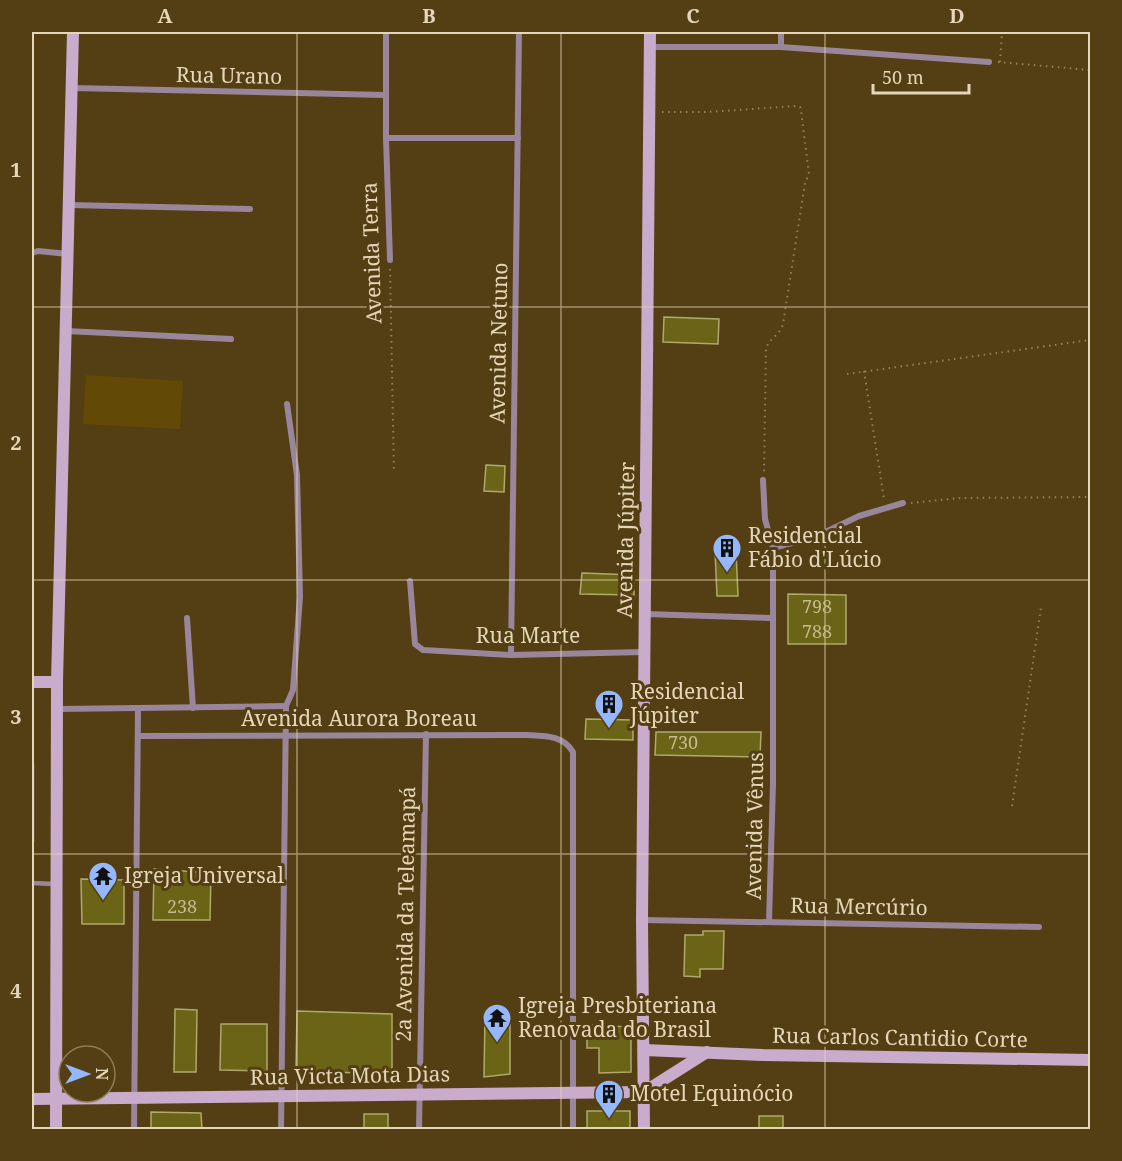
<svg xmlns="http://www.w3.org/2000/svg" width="1122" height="1161" viewBox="0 0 1122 1161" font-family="'Noto Serif',serif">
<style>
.green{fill:#634906}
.building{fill:#6b6417;stroke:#afa96b;stroke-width:1.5}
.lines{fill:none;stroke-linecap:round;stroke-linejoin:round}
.path{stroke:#94825d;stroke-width:2;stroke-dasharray:1.5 4.5;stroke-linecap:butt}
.lane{stroke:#99869a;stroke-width:4.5}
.street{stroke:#99869a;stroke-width:6}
.secondary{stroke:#c9abcb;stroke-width:12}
.grid{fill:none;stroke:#e5d6b9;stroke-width:1.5;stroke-opacity:0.55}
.labels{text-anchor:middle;stroke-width:6;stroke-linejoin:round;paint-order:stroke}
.number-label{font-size:18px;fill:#c6ba90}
.street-label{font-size:21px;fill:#e5d6b9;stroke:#533f13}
.poi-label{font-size:21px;fill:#e5d6b9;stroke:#533f13;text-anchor:start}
.neatline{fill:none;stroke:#e5d6b9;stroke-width:2}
.grid-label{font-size:20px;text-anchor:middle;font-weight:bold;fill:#e5d6b9}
</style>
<rect width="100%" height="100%" fill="#533f13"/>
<polygon class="green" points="86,375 183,381 180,429 83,424"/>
<g class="building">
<polygon points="664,317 719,319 718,344 663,342"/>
<polygon points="486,465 505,466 504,492 484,491"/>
<polygon points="715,551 736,551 738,596 717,596"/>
<polygon points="582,573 634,575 634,595 580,594"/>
<polygon points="788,594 846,595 846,644 788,644"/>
<polygon points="586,719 633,720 633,740 585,739"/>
<polygon points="656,732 761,732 760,757 655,755"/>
<polygon points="154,869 211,873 210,920 153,920"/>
<polygon points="81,879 124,880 124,924 82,924"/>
<polygon points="703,931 724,931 723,969 700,969 700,977 684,976 685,935 703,935"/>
<polygon points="175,1009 197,1010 196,1072 174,1072"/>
<polygon points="297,1011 392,1014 392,1074 296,1071"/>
<polygon points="510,1013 510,1074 484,1077 485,1014"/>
<polygon points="221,1024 267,1024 267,1071 220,1070"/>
<polygon points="587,1025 631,1027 631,1072 599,1073 599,1048 587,1048"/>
<rect x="587" y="1111" width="43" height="19"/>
<polygon points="151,1112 201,1113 202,1130 151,1130"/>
<rect x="364" y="1114" width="24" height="16"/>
<rect x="759" y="1116" width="24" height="14"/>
</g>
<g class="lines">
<g class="path">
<polyline points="998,62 1090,70"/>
<polyline points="1000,62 1002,32"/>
<path d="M662,112H708L796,106L800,107L801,110L809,174L805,183L783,324C780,335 770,338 766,348L764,472"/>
<polyline points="390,269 394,473"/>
<polyline points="864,371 884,499"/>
<polyline points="847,374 1090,340"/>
<polyline points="911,503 960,498 1090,497"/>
<polyline points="1012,806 1041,607"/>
</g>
<g class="lane">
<polyline points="32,764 32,841"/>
<polyline points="32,883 54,884"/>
</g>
<g class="street">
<polyline points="386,32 386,138 390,260"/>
<polyline points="650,47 781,47 989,62"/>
<polyline points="781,47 781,32"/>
<polyline points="72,88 385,95"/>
<polyline points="386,138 518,138"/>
<polyline points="69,205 250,209"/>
<polyline points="32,253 38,251 68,254"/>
<polyline points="66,331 231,339"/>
<polyline points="763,480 765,519 773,548 773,784 769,922"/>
<polyline points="773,548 815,537 859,516 903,503"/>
<polyline points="410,581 415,644 423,650 511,655 644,652"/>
<polyline points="645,614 772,618"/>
<polyline points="187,618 193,708"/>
<polyline points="511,655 519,32"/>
<polyline points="57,709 286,706"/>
<path d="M138,736L526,735C545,736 563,735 573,752V1130"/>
<polyline points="642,920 1039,927"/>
<polyline points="134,1130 138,708"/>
<polyline points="281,1130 286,706 293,690 300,597 297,475 287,404"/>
<polyline points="419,1130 426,734"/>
</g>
<g class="secondary">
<polyline points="32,682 57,682"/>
<polyline points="644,1050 762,1055 1090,1060"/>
<polyline points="644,1092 707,1052"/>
<polyline points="32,1099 644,1092"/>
<polyline points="56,1130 57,682 73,32"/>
<polyline points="644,1130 642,920 650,32"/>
</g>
</g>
<path class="grid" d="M297,32V1130M561,32V1130M825,32V1130M32,307H1090M32,580H1090M32,854H1090"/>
<defs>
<g id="building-pin" transform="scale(1.5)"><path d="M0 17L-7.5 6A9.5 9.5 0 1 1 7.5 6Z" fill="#94b7fd" stroke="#533f13"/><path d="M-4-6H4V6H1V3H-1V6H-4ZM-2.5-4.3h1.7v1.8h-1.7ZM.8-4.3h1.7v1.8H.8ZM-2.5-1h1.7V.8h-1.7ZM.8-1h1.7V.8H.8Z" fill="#111"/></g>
<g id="temple-pin" transform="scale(1.5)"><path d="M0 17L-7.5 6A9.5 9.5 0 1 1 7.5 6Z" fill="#94b7fd" stroke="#533f13"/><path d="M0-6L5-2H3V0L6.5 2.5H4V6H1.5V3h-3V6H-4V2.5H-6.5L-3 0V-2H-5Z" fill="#111"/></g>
</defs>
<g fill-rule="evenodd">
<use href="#building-pin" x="727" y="548"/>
<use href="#building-pin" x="609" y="704"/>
<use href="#temple-pin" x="103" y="876"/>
<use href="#temple-pin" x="497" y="1018"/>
<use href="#building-pin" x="609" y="1094"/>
</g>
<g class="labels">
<g class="number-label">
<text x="817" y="613">798</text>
<text x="817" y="638">788</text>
<text x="683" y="749">730</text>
<text x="182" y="913">238</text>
</g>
<g class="street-label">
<text transform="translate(229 76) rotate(1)" y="7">Rua Urano</text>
<text transform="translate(372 253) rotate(-92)" y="7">Avenida Terra</text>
<text transform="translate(499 343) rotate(-89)" y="7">Avenida Netuno</text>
<text transform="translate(626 540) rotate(-89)" y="7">Avenida Júpiter</text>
<text x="528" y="643">Rua Marte</text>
<text x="359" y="726">Avenida Aurora Boreau</text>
<text transform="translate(755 826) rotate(-89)" y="7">Avenida Vênus</text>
<text transform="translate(859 907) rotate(1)" y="7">Rua Mercúrio</text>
<text transform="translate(406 914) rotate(-89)" y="7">2a Avenida da Teleamapá</text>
<text transform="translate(900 1038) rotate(1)" y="7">Rua Carlos Cantidio Corte</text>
<text transform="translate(350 1076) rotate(-1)" y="7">Rua Victa Mota Dias</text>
</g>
<g class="poi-label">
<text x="748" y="543">Residencial<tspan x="748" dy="24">Fábio d'Lúcio</tspan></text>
<text x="630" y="699">Residencial<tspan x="630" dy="24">Júpiter</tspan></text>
<text x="124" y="883">Igreja Universal</text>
<text x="518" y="1013">Igreja Presbiteriana<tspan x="518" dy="24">Renovada do Brasil</tspan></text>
<text x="630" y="1101">Motel Equinócio</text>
</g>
</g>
<rect width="1122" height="1161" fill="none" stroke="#533f13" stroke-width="66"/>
<g transform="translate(87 1074) rotate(90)"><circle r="28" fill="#533f13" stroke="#8d7b55" stroke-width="1.5"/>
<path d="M0-4.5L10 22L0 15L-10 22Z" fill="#94b7fd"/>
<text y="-9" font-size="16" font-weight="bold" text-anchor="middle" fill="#e5d6b9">N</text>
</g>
<path d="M873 84v9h96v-9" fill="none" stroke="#e5d6b9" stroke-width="3"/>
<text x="882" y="84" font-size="18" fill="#e5d6b9" stroke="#533f13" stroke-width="4.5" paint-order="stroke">50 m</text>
<rect x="33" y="33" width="1056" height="1095" class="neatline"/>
<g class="grid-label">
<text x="165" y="23">A</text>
<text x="429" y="23">B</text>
<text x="693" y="23">C</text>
<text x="957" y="23">D</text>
<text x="16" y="177">1</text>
<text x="16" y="450">2</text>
<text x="16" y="724">3</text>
<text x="16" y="998">4</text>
</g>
</svg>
